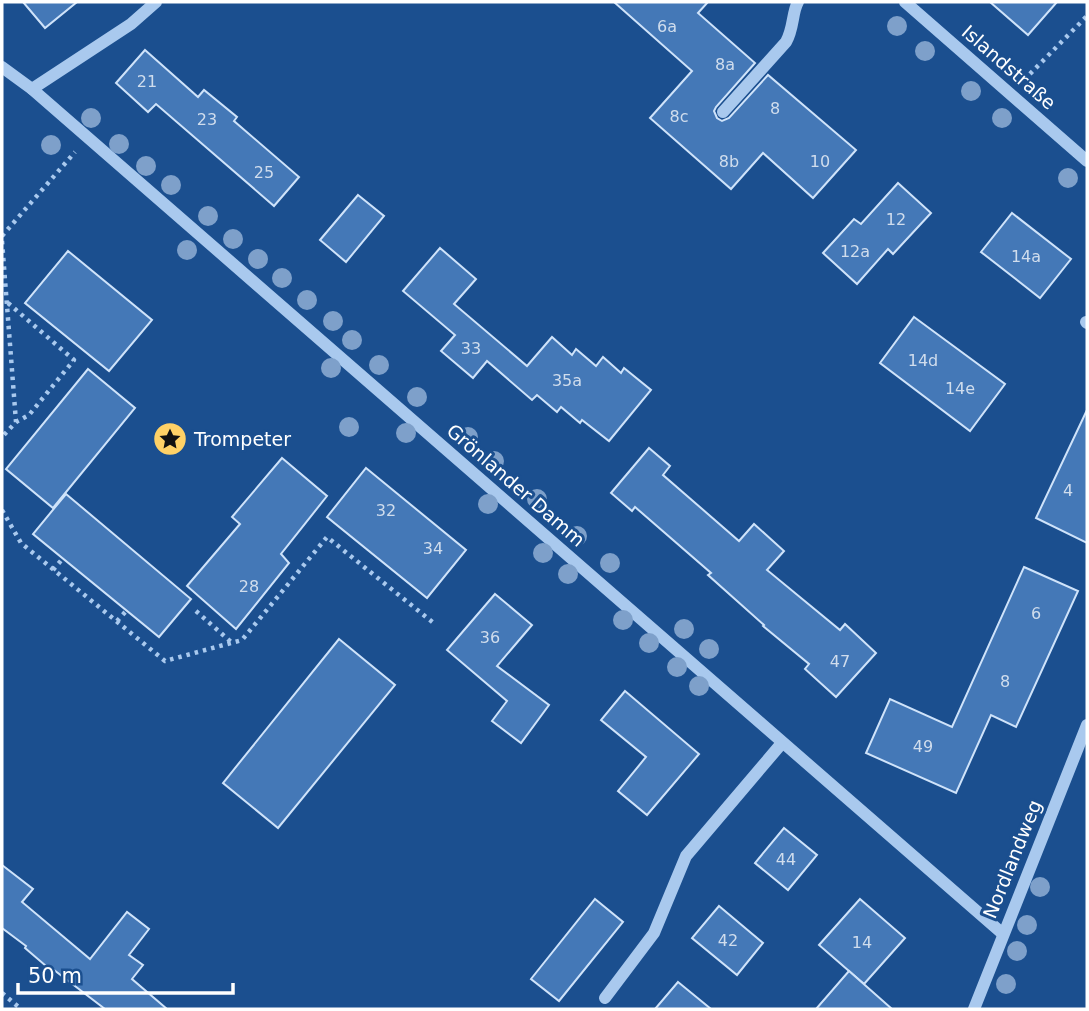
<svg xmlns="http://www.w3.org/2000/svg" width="1089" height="1011" viewBox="0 0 1089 1011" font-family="'DejaVu Sans',sans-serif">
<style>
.building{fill:#4478b7;stroke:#cfe3fa;stroke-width:2}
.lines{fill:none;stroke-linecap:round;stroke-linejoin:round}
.path{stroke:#a9c9ee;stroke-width:4.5;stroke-dasharray:3.5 5;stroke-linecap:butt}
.minor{stroke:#a9c9ee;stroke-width:12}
.tree{fill:#7ea0ca}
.labels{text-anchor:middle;stroke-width:6;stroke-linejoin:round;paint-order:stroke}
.number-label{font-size:16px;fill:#d0dded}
.street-label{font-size:19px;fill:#fff;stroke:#1b4f8f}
.poi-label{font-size:19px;fill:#fff;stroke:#1b4f8f;text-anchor:start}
</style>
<rect width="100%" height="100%" fill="#1b4f8f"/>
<g class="building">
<polygon points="23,2 77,2 45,28"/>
<polygon points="614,2 708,2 698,13 755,63 716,107 714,111 717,118 722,121 729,118 768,75 856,150 813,198 763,153 731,189 650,118 692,71"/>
<polygon points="990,2 1057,2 1028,35"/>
<polygon points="145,50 198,97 204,90 237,117 234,121 299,177 274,206 156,104 148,112 116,83"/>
<polygon points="898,183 931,213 893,254 888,249 857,284 823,253 854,219 861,224"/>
<polygon points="358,195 384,216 346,262 320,240"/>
<polygon points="1012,213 1071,259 1040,298 981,252"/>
<polygon points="440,248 476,279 454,304 527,366 552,337 572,355 576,349 596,366 603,357 621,373 624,368 651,390 609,441 582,420 580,423 561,407 557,412 537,395 532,400 487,361 473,378 441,351 455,335 403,291"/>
<polygon points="68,251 152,320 109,371 25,303"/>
<polygon points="914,317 1005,384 970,431 880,363"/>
<polygon points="88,369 135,408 53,508 6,469"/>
<polygon points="1087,410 1087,543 1036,518"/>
<polygon points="649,448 670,466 663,475 739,541 754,524 784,551 767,570 840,630 845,624 876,653 836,697 805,669 809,664 763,626 764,625 708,575 711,573 635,507 632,511 611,493"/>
<polygon points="282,458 327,496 281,554 289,563 236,629 187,586 240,524 232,517"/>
<polygon points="366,468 466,550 427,598 327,517"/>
<polygon points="66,494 191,599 159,637 33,534"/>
<polygon points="1024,567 1078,591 1016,727 991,715 956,793 866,753 890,699 952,727"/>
<polygon points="495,594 532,625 497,666 549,705 521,743 492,721 507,701 447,650"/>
<polygon points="339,639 395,685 278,828 223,783"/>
<polygon points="625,691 699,754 647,815 618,791 646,757 601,720"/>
<polygon points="784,828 817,855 788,890 755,863"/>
<polygon points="2,865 33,889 22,902 90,959 127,912 149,929 129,955 143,965 132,979 167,1009 105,1009 54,970 53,972 25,948 26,946 2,928"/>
<polygon points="595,899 623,922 559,1001 531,979"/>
<polygon points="860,899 905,938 864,984 819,945"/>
<polygon points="719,906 763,943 737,975 692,938"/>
<polygon points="849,971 892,1009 816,1009"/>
<polygon points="678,982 711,1009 655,1009"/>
</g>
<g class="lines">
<g class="path">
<polyline points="1024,80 1087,16"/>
<polyline points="2,236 75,152"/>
<polyline points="2,241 16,422 2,437"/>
<polyline points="8,303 74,360 29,415 16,422"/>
<polyline points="2,510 21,543 165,661 242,640 327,537 436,625"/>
<polyline points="53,570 64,557"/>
<polyline points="196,611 231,642"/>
<polyline points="117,621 127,610"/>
<polyline points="2,993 21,1009"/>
</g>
<g class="minor">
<polyline points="905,2 1087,161"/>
<polyline points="2,67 32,89 1003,934"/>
<polyline points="32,89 131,24 156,2"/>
<path d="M723,112L786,42C794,28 792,12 798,2"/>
<polyline points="1086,322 1087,323"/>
<polyline points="605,998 654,933 686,856 782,743"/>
<polyline points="974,1009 1087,725"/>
</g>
</g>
<g class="tree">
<circle cx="897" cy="26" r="10"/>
<circle cx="925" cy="51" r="10"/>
<circle cx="971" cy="91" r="10"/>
<circle cx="91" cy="118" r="10"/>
<circle cx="1002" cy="118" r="10"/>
<circle cx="119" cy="144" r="10"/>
<circle cx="51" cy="145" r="10"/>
<circle cx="146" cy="166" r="10"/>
<circle cx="1068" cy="178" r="10"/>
<circle cx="171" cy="185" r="10"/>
<circle cx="208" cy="216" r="10"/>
<circle cx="233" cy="239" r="10"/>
<circle cx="187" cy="250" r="10"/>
<circle cx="258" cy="259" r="10"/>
<circle cx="282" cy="278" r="10"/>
<circle cx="307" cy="300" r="10"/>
<circle cx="333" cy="321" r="10"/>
<circle cx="352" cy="340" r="10"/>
<circle cx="379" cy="365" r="10"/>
<circle cx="331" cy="368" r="10"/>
<circle cx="417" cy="397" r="10"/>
<circle cx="349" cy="427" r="10"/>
<circle cx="406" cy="433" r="10"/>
<circle cx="468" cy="437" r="10"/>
<circle cx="494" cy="461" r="10"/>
<circle cx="537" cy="499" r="10"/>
<circle cx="488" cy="504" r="10"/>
<circle cx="577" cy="536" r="10"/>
<circle cx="543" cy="553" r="10"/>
<circle cx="610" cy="563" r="10"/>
<circle cx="568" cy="574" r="10"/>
<circle cx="623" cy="620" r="10"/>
<circle cx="684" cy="629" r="10"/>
<circle cx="649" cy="643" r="10"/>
<circle cx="709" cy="649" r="10"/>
<circle cx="677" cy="667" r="10"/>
<circle cx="699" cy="686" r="10"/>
<circle cx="1040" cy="887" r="10"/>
<circle cx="1027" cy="925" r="10"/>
<circle cx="1017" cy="951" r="10"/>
<circle cx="1006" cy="984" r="10"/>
</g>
<defs>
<g id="sight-disc" transform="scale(1.75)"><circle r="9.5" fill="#ffd166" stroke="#1b4f8f"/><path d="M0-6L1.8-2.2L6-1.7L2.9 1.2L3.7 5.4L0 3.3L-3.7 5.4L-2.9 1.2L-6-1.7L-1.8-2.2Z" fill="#111"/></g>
</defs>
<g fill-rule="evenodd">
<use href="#sight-disc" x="170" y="439"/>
</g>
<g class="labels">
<g class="number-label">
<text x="667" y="32">6a</text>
<text x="725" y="70">8a</text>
<text x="147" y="87">21</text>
<text x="775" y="114">8</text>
<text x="679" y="122">8c</text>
<text x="207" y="125">23</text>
<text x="729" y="167">8b</text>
<text x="820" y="167">10</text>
<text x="264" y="178">25</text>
<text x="896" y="225">12</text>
<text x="855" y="257">12a</text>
<text x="1026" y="262">14a</text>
<text x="471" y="354">33</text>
<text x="923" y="366">14d</text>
<text x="567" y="386">35a</text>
<text x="960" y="394">14e</text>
<text x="1068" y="496">4</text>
<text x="386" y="516">32</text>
<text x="433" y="554">34</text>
<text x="249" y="592">28</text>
<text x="1036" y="619">6</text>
<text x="490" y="643">36</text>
<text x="840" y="667">47</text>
<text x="1005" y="687">8</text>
<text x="923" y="752">49</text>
<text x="786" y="865">44</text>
<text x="728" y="946">42</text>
<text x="862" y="948">14</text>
</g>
<g class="street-label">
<text transform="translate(1009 67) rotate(41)" y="7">Islandstraße</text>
<text transform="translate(516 485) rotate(41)" y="7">Grönlander Damm</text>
<text transform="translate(1012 859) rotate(-68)" y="7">Nordlandweg</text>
</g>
<g class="poi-label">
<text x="194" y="446">Trompeter</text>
</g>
</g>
<rect width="1089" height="1011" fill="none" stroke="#ffffff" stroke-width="7"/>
<path d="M18 983v10h215v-10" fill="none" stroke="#ffffff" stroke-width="3.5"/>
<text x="28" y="983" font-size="21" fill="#ffffff" stroke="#1b4f8f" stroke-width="5" paint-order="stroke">50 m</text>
</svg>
